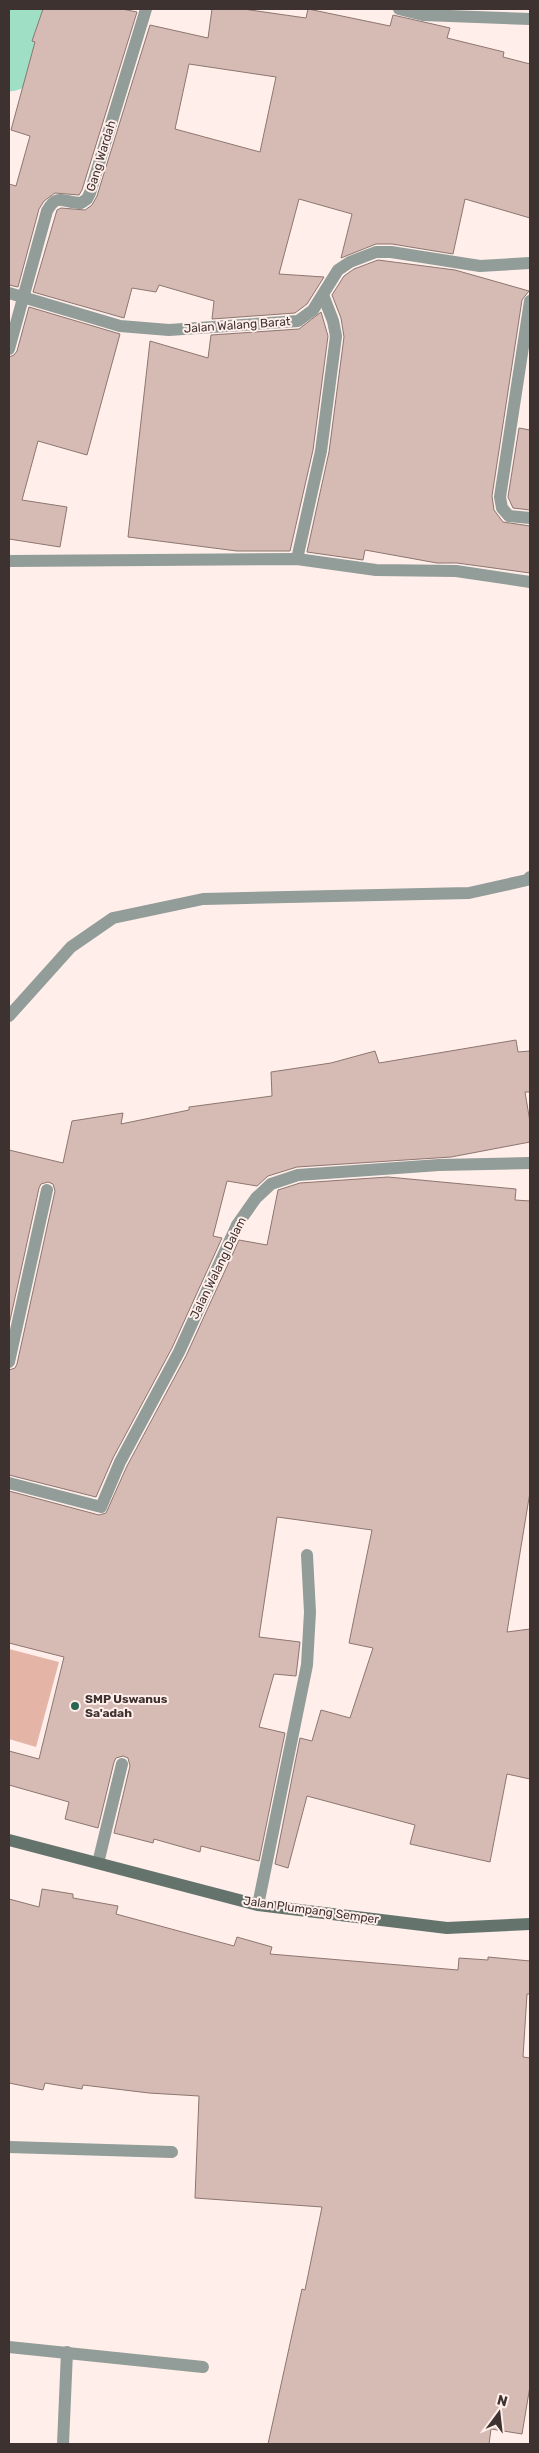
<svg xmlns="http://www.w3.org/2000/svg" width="539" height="2453" viewBox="0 0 539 2453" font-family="Rubik,sans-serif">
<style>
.green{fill:#e4b4a7}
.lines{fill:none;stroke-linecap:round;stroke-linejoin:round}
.river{stroke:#9edfc6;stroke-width:61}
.building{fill:#d5bbb4;stroke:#8d766f;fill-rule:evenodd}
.lane{stroke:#929c98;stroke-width:12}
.street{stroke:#929c98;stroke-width:12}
.secondary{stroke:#64746d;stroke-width:12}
.poi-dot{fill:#296652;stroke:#ffeeea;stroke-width:2}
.labels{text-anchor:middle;stroke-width:4;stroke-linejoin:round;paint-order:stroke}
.street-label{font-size:12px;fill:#3d3230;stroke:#ffeeea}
.poi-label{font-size:12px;font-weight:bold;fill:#3d3230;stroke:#ffeeea;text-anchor:start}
</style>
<rect width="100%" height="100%" fill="#ffeeea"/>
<polygon class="green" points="9,1649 59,1662 36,1747 9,1739"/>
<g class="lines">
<polyline class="river" points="9,61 21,9"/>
</g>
<g class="building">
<polygon points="43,9 122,9 137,12 82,190 79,195 55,193 44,201 39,209 18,287 9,285 9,184 16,186 30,136 11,130 35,42 32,41"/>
<path d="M212,9H243L306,18L308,9L390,26L393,15L450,28L447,38L504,52L503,57L530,64V218L465,199L453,254L392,244H376L341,258L352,214L299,199L279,274L324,277L307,304L295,313L212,319L214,301L159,285L156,292L132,288L124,318L33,292L57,210L61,208L85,210L92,205L97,196L150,25L208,38ZM189,64L276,77L260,152L175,129Z"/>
<polygon points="378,260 455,270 529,291 522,300 492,496 494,510 503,522 530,526 530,573 457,563 437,563 365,550 363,560 307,552 329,452 344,337 341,318 332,295 344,276 354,269"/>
<polygon points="29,307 120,334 87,455 38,441 22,500 67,507 60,547 9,539 9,357 14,355 17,351"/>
<polygon points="321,312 328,336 313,450 290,551 237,551 128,537 150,341 208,358 211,335 299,329"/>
<polygon points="519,428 530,430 530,510 513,508 508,497"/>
<polygon points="516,1040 518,1052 530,1051 530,1092 525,1092 530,1122 530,1142 451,1157 297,1167 268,1176 257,1186 227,1181 213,1236 222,1238 172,1348 113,1458 96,1497 9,1475 9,1370 15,1368 17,1364 55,1191 53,1184 48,1182 41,1184 39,1188 9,1325 9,1150 63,1163 72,1121 123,1113 121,1124 189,1110 189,1107 272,1096 271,1072 331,1063 375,1051 379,1063"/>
<polygon points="388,1177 516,1189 515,1200 530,1201 530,1492 507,1632 530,1629 530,1779 507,1774 490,1862 410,1844 415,1825 307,1796 288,1868 275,1864 300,1738 312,1741 321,1710 350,1718 373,1648 349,1643 372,1530 277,1517 259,1637 300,1642 296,1676 274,1674 259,1727 285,1733 259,1861 201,1846 200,1852 154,1839 153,1843 114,1833 130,1766 128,1758 123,1756 116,1758 114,1762 98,1828 65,1819 69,1802 9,1785 9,1751 39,1759 64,1657 9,1643 9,1491 99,1515 106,1513 127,1466 186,1356 239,1240 267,1245 278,1190 300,1183"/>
<polygon points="42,1889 73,1894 73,1898 118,1906 116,1914 234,1946 237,1937 272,1947 270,1954 458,1970 459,1958 488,1960 488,1957 530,1961 530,1994 527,1994 523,2057 530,2058 530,2386 522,2434 491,2429 489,2444 268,2444 302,2289 305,2290 322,2207 195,2198 199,2096 149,2093 83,2085 82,2089 45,2083 43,2090 9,2083 9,1899 39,1907"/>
</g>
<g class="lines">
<g class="lane">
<polyline points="9,1016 71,947 113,918 203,899 469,893 527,880 530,877"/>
<polyline points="258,1905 307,1665 310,1612 307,1555"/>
<polyline points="9,2147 172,2152"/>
<polyline points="9,2347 203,2367"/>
<polyline points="63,2444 67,2352"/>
</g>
<g class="street">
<polyline points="399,9 423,15 530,19"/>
<polyline points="9,293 120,326 169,330 298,321 313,310 338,270 350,262 376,252 391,252 480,266 530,263"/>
<polyline points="530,301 500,497 502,508 509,516 530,518"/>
<path d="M9,349L47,211C57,192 64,203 81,203L87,199L90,193L146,9"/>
<polyline points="297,559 321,451 336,336 333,321 323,295"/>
<polyline points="9,561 297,559 376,570 456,571 530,582"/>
<polyline points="9,1362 47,1190"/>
<polyline points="9,1483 101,1507 120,1462 179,1352 237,1225 256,1198 271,1184 298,1175 439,1165 530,1163"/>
<polyline points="98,1863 122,1764"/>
</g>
<polyline class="secondary" points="9,1840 258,1905 447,1928 530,1924"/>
</g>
<circle class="poi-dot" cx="75" cy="1706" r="5"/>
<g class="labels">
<g class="street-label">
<text transform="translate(101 156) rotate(-73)" y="4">Gang Wardah</text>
<text transform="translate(237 325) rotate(-4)" y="4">Jalan Walang Barat</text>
<text transform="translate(218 1268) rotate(-64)" y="4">Jalan Walang Dalam</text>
<text transform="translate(311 1910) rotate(8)" y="4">Jalan Plumpang Semper</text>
</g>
<g class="poi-label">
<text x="85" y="1703">SMP Uswanus<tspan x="85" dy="14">Sa'adah</tspan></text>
</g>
</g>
<rect width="539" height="2453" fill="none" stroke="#3d3230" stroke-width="20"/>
<g transform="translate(499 2413) rotate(15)" stroke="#ffeeea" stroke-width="4" paint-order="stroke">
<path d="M0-4L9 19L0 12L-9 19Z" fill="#3d3230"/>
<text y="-8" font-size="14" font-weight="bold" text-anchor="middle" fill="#3d3230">N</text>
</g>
</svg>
